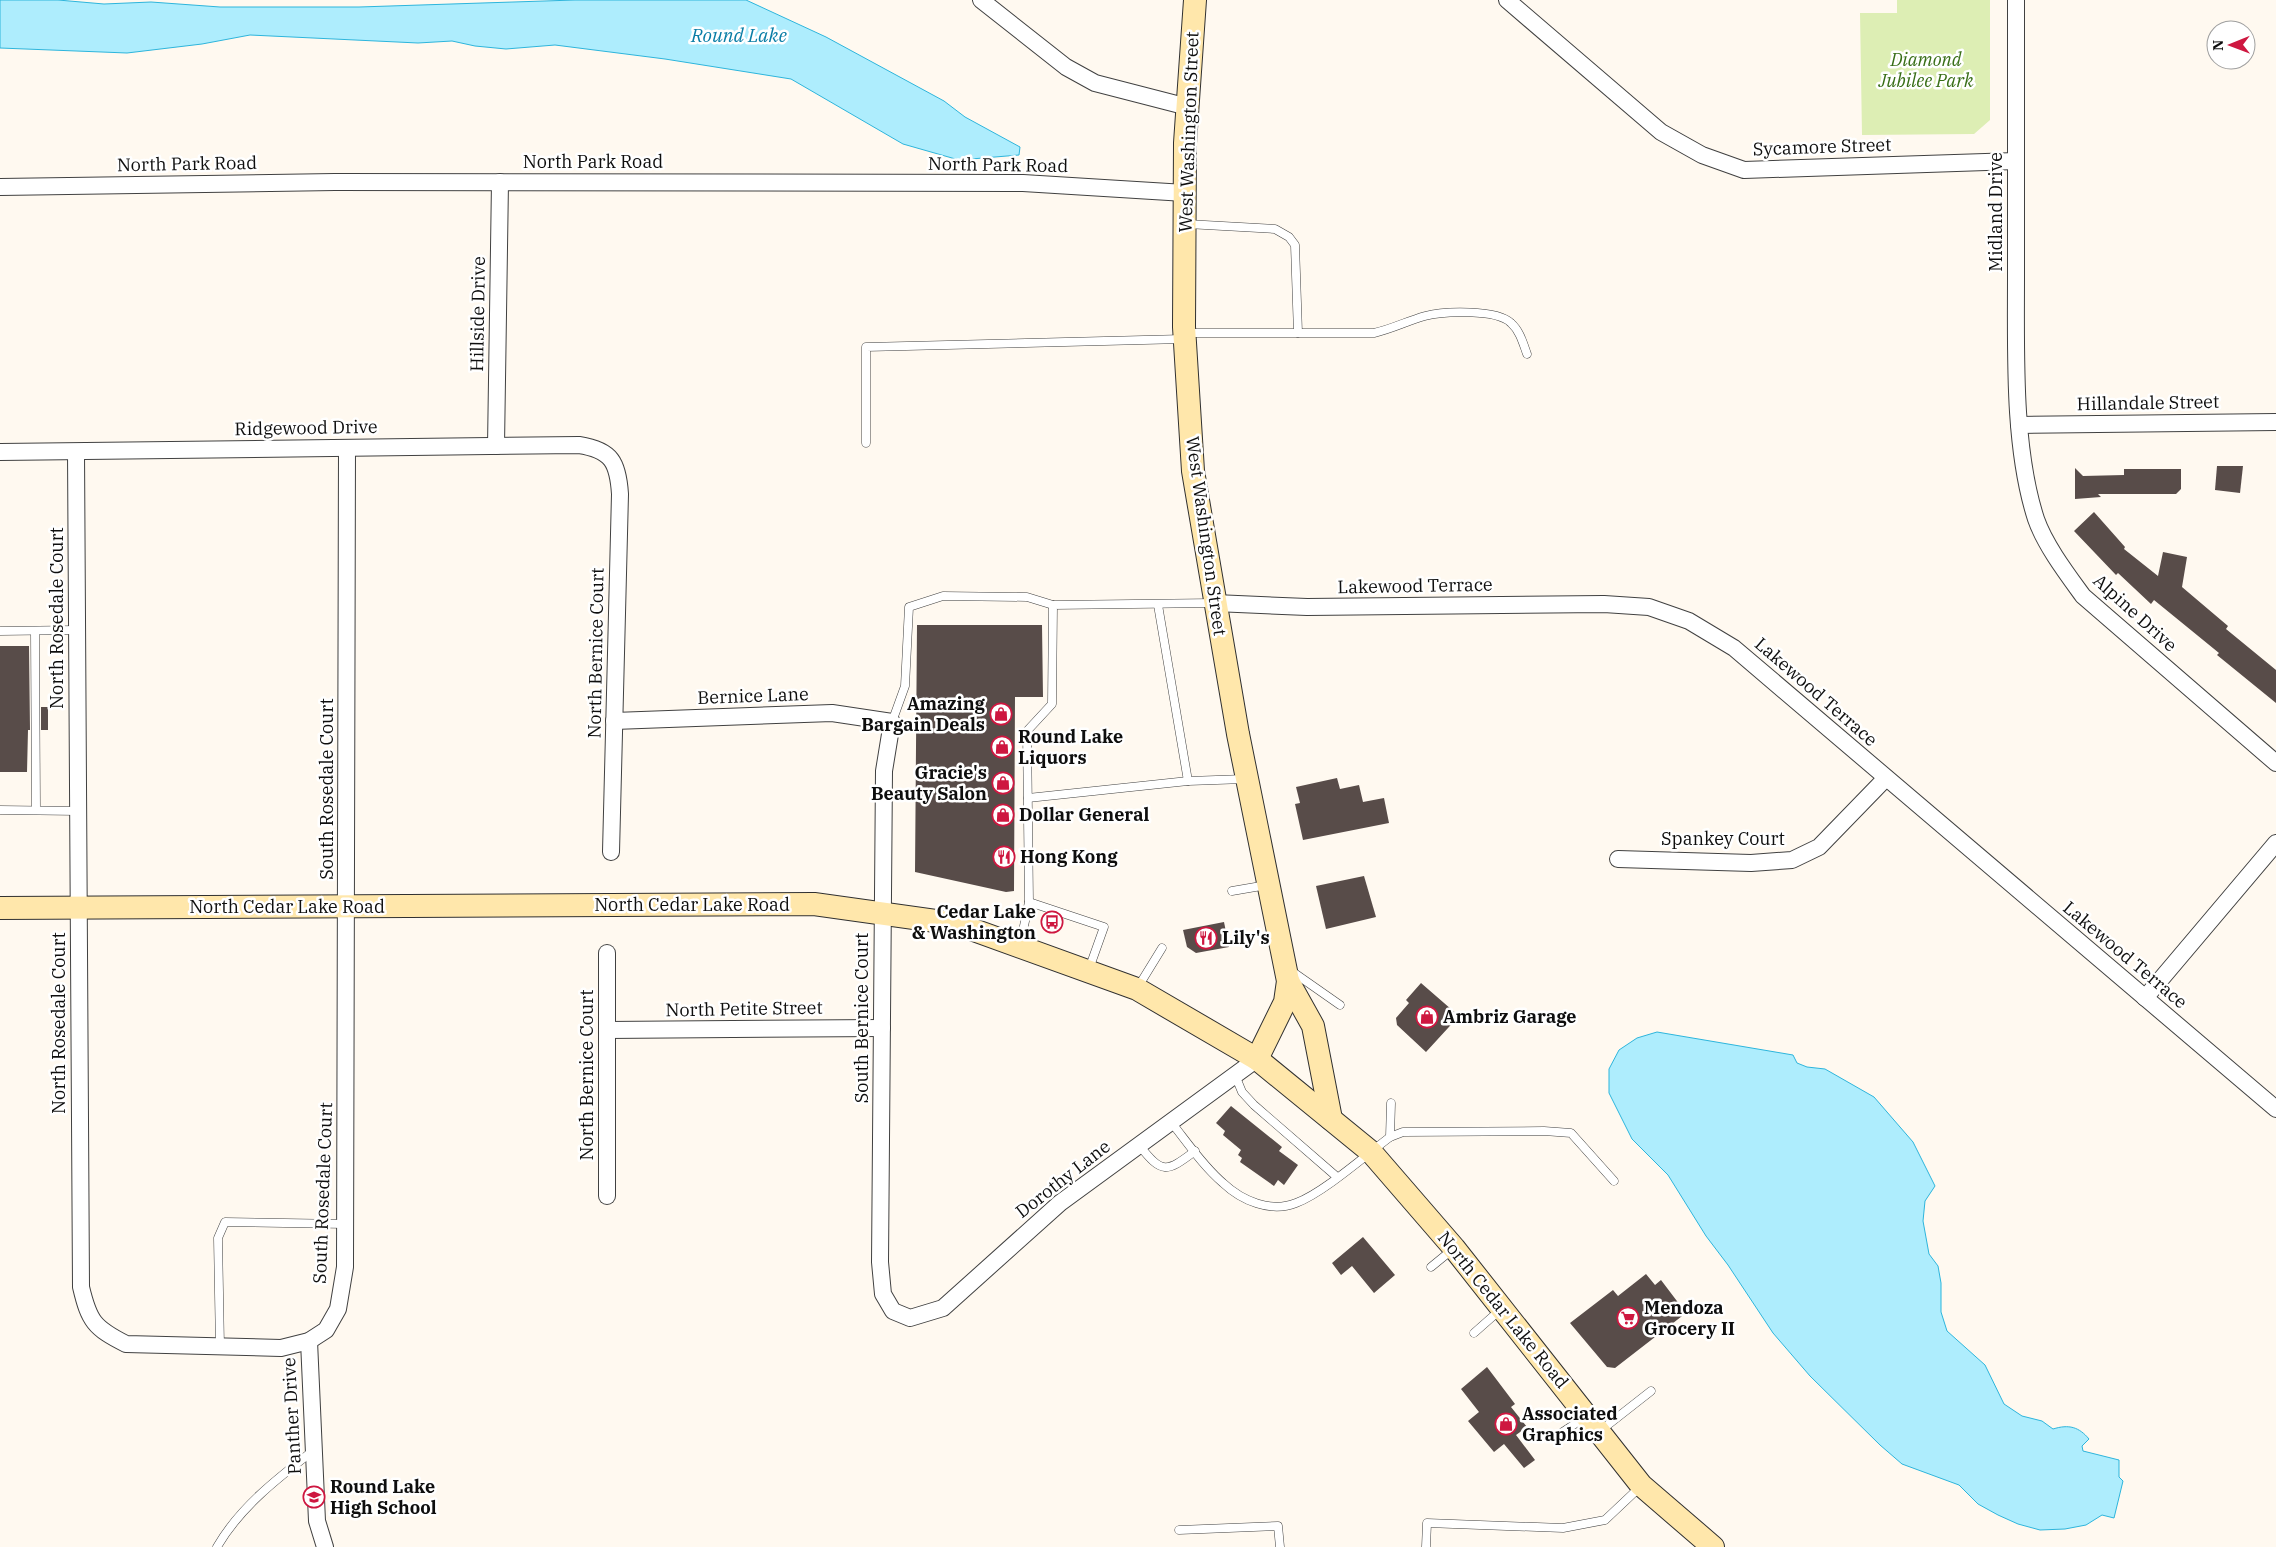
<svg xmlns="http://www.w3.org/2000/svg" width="2276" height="1547" viewBox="0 0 2276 1547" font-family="'IBM Plex Serif',serif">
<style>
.green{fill:#ddeeb4}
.water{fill:#aeedfd;stroke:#2db5dc}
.building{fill:#584c49}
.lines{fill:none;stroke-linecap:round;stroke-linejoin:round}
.service-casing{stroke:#414141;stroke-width:9}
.minor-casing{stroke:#414141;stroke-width:18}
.secondary-casing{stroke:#303030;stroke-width:24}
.service{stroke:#fff;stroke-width:8}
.minor{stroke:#fff;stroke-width:16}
.secondary{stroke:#ffe7ab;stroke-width:22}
.labels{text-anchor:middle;stroke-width:5;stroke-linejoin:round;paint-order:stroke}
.park-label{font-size:18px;font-style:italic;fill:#386e17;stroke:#fff}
.street-label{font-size:18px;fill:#0e0e0e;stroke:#fff}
.poi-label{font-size:18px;font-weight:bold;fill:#0e0e0e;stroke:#fff;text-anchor:start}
.water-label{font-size:19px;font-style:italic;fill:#097da6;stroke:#fff}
</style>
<rect width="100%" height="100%" fill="#fff9f0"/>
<polygon class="green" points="1897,0 1990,0 1990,120 1974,134 1862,135 1860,13 1897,13"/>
<g class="water">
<polygon points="0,0 58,0 104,4 151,2 220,7 359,7 575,0 746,0 826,37 944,101 965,117 1020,147 1019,155 959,160 903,144 791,79 665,59 555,45 506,49 475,46 452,41 418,43 250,35 202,44 127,53 0,48"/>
<path d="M1657,1032L1793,1055L1797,1063L1807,1067L1825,1069L1874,1097L1913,1142L1935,1186L1925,1201L1923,1221L1929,1254L1938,1266L1941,1283V1312L1947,1331L1985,1365L2004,1404L2022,1416L2042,1421L2053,1429C2069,1424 2079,1427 2089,1439L2082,1446L2083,1451L2119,1460V1477L2123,1481L2114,1518L2102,1515L2086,1525L2065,1529L2040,1530L2018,1524L1998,1515L1978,1504L1959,1485L1902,1464L1880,1445L1810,1376L1773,1333L1728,1265L1706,1236L1668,1175L1632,1139L1609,1093V1069L1619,1050L1637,1038Z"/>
</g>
<g class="building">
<polygon points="2217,466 2243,466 2240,493 2215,490"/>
<polygon points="2075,468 2083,476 2124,475 2124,469 2181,469 2181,489 2176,494 2098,494 2101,497 2075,499"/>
<polygon points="2094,512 2125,547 2124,549 2158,576 2163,552 2187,557 2182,587 2228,626 2226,629 2276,670 2276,703 2217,655 2219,653 2154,600 2151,604 2118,573 2116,575 2074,531"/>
<polygon points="917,625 1042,625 1043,697 1015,697 1014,891 1006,892 915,872"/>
<polygon points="0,646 29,646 30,730 28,730 27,772 0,772"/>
<rect x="41" y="707" width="7" height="23"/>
<polygon points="1337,778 1340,789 1359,785 1363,802 1384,798 1389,823 1303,840 1295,804 1300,803 1296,787"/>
<polygon points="1364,876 1376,917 1326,929 1316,886"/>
<polygon points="1224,922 1229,947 1196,953 1187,947 1183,930"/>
<polygon points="1421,983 1459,1016 1426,1052 1397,1025 1396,1018 1409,1003 1406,1000"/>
<polygon points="1231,1106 1282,1147 1279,1151 1298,1165 1284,1185 1278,1180 1274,1186 1240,1162 1242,1158 1238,1155 1241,1150 1223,1135 1225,1131 1216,1123"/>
<polygon points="1363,1237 1395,1275 1374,1293 1352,1266 1341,1275 1332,1263"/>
<polygon points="1646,1274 1655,1285 1661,1280 1686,1313 1615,1368 1607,1367 1570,1323 1613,1290 1618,1296"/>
<polygon points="1487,1367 1515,1404 1511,1407 1527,1427 1516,1435 1535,1460 1524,1468 1504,1444 1494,1452 1468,1421 1479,1412 1461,1389"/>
</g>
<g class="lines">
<g class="service-casing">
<g id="service">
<polyline points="1187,224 1275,229 1289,237 1295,245 1298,333"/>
<path d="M1187,333H1374C1392,329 1407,321 1425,316C1443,311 1497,309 1511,323C1520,331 1523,343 1527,354"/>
<polyline points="866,443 866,347 1183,339"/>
<polyline points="1158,605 1188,781 1245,779"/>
<polyline points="0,631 77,630"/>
<polyline points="35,631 36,810"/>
<polyline points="892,722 905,686 909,607 943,596 1027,597 1053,605"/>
<polyline points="1028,798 1188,781"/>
<polyline points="0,810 78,811"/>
<polyline points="1232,891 1267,885"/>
<polyline points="1029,902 1104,927 1089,969"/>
<polyline points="1020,945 1029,902 1027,731 1052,704 1053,605 1213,603"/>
<polyline points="1290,970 1340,1005"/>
<polyline points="1138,987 1162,948"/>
<polyline points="1235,1075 1242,1092 1254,1105 1337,1177"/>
<path d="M1171,1122C1187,1142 1203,1166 1223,1183C1242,1201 1271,1213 1296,1203C1323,1193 1366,1155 1390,1137L1403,1132L1544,1131L1571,1133L1614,1181"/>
<polyline points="1390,1137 1391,1103"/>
<path d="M1139,1145C1162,1174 1166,1173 1195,1151"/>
<polyline points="1431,1267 1453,1249"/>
<polyline points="1474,1333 1500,1310"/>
<polyline points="220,1347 218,1238 225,1222 346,1224"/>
<polyline points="1600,1431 1651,1391"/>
<polyline points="1558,1435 1584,1418"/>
<polyline points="1179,1530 1278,1526 1280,1547"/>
<path d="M217,1547C240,1507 278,1478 314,1450"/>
<polyline points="1426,1547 1427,1523 1563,1528 1605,1520 1640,1487"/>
</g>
</g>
<g class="minor-casing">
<g id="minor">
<polyline points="981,0 1066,67 1095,83 1188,107"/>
<polyline points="1507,0 1661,132 1702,155 1744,170 2016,161"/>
<path d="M2016,0C2016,93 2016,186 2016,279C2016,355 2013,448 2036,519C2045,545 2067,574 2083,596L2276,763"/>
<polyline points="0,187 335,182 1023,183 1185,193"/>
<polyline points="2019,425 2276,422"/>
<polyline points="496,446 500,182"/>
<path d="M0,452L579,445C612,450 618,463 620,494L611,852"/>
<path d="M76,452L81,1287C89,1321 94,1328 126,1344L281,1348L309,1341L326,1330L338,1309L345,1267L347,448"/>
<polyline points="1215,603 1307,607 1604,604 1649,607 1689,621 1734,648 2276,1109"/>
<polyline points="614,721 832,713 892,722 884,771 880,1262 883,1294 893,1311 910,1318 943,1308 1060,1203 1257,1059"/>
<polyline points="1618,859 1751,863 1792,860 1819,847 1886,778"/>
<polyline points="607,953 607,1196"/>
<polyline points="2145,998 2276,843"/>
<polyline points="607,1030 882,1028"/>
<polyline points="309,1341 317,1521 325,1547"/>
</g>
</g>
<g class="secondary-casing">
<g id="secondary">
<polyline points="1195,0 1185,143 1184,327 1193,471 1238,734 1288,981 1285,1002 1257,1059"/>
<polyline points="0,908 814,904 957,924 1137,989 1257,1059 1371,1152 1454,1248 1641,1485 1713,1547"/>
<polyline points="1288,981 1313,1026 1331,1119"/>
</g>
</g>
<use href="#service" class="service"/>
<use href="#minor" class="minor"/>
<use href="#secondary" class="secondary"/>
</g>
<defs>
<g id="shop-ring" transform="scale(1.125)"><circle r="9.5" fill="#fff" stroke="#ce1740" stroke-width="1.5"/><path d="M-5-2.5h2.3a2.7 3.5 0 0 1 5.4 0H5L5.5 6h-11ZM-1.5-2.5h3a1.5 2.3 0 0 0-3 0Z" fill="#ce1740"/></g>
<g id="restaurant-ring" transform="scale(1.125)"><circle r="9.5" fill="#fff" stroke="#ce1740" stroke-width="1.5"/><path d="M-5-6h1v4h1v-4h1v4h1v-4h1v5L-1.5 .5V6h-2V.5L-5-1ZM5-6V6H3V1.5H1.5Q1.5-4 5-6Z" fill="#ce1740"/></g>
<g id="bus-ring" transform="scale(1.125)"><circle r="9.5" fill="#fff" stroke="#ce1740" stroke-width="1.5"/><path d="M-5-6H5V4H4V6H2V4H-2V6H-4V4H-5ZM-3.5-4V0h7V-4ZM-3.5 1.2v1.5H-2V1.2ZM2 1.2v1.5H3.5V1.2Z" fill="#ce1740"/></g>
<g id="supermarket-ring" transform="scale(1.125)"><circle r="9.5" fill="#fff" stroke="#ce1740" stroke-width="1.5"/><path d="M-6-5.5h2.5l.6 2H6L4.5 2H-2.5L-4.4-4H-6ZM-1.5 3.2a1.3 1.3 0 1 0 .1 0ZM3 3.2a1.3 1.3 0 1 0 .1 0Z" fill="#ce1740"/></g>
<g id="school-ring" transform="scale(1.125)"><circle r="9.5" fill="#fff" stroke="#ce1740" stroke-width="1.5"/><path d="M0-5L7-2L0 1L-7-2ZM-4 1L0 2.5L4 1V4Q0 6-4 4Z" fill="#ce1740"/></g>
</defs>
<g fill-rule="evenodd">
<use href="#shop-ring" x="1001" y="714"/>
<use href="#shop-ring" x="1002" y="747"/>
<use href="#shop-ring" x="1003" y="783"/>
<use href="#shop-ring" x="1003" y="815"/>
<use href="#restaurant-ring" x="1004" y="857"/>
<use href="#bus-ring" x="1052" y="922"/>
<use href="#restaurant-ring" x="1206" y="938"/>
<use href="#shop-ring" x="1427" y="1017"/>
<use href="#supermarket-ring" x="1628" y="1318"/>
<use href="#shop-ring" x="1506" y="1424"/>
<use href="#school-ring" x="314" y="1497"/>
</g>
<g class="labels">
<g class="park-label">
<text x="1926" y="66">Diamond<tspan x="1926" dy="21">Jubilee Park</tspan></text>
</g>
<g class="street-label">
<text transform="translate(1189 132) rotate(-88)" y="6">West Washington Street</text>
<text transform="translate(1822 147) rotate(-2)" y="6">Sycamore Street</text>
<text x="593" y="168">North Park Road</text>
<text transform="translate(187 164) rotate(-1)" y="6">North Park Road</text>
<text transform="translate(998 165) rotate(1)" y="6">North Park Road</text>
<text transform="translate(1996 212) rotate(-90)" y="6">Midland Drive</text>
<text transform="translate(478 314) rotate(-89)" y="6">Hillside Drive</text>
<text transform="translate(2148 403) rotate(-1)" y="6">Hillandale Street</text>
<text transform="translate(306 428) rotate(-1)" y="6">Ridgewood Drive</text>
<text transform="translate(1206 536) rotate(82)" y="6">West Washington Street</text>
<text transform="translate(1415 586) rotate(-1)" y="6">Lakewood Terrace</text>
<text transform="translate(2135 613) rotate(42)" y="6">Alpine Drive</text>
<text transform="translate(57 618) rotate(-90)" y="6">North Rosedale Court</text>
<text transform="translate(596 653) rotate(-89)" y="6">North Bernice Court</text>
<text transform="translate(1816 692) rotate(41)" y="6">Lakewood Terrace</text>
<text transform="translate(753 696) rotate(-2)" y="6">Bernice Lane</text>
<text transform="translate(327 789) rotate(-90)" y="6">South Rosedale Court</text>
<text x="1723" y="845">Spankey Court</text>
<text x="692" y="911">North Cedar Lake Road</text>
<text x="287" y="913">North Cedar Lake Road</text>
<text transform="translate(2125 955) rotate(40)" y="6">Lakewood Terrace</text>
<text transform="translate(744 1009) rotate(-1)" y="6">North Petite Street</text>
<text transform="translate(862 1018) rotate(-90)" y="6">South Bernice Court</text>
<text transform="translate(59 1023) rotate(-90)" y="6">North Rosedale Court</text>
<text transform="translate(587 1075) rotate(-90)" y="6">North Bernice Court</text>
<text transform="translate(1063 1179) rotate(-38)" y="6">Dorothy Lane</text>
<text transform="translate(323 1193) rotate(-88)" y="6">South Rosedale Court</text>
<text transform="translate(1503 1310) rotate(51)" y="6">North Cedar Lake Road</text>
<text transform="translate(292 1416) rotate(-93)" y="6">Panther Drive</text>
</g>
<g class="poi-label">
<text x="985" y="710" text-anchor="end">Amazing<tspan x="985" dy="21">Bargain Deals</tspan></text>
<text x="1018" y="743">Round Lake<tspan x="1018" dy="21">Liquors</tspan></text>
<text x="987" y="779" text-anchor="end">Gracie's<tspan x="987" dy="21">Beauty Salon</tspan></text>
<text x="1019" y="821">Dollar General</text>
<text x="1020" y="863">Hong Kong</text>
<text x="1036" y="918" text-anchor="end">Cedar Lake<tspan x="1036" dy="21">&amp; Washington</tspan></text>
<text x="1222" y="944">Lily's</text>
<text x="1443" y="1023">Ambriz Garage</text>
<text x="1644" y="1314">Mendoza<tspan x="1644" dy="21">Grocery II</tspan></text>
<text x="1522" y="1420">Associated<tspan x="1522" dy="21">Graphics</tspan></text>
<text x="330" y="1493">Round Lake<tspan x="330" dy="21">High School</tspan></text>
</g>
<g class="water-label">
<text x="739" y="42">Round Lake</text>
</g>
</g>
<g transform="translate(2231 45) rotate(269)"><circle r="24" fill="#ffffff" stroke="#9f9f9f"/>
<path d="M0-4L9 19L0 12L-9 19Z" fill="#ce1740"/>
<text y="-8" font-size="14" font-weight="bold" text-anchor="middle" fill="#0e0e0e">N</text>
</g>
</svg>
